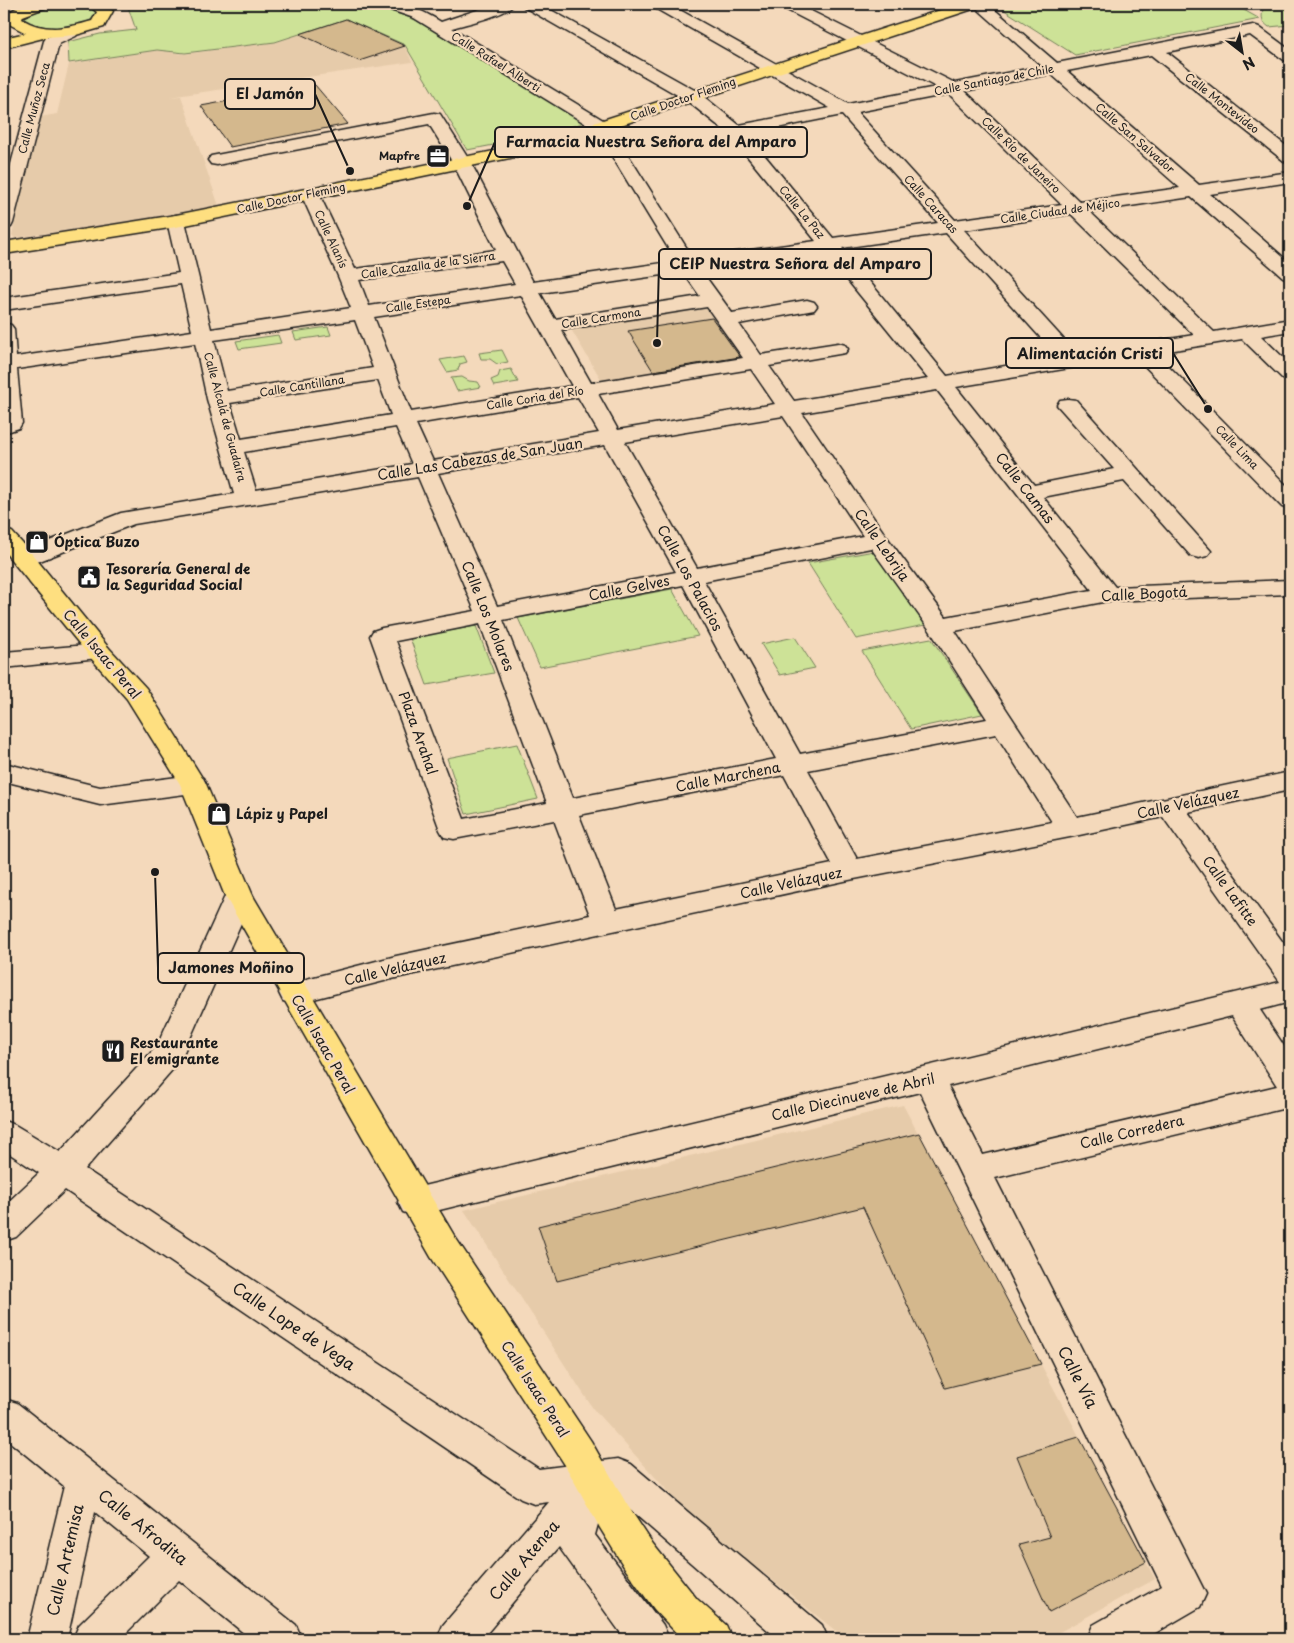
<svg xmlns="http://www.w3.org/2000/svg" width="1294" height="1643" viewBox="0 0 1294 1643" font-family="'Playpen Sans',sans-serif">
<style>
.built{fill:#e6cbaa}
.green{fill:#cde297;stroke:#747f5a}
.building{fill:#d4b88d;stroke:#1c1c1c}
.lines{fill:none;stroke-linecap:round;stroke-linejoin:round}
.minor-casing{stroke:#1c1c1c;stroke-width:3}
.major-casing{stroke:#1c1c1c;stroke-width:3}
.minor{fill:#f4d9bb;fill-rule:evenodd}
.major{fill:#fedf80;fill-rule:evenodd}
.labels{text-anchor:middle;stroke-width:4.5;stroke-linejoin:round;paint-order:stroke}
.far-street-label{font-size:11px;fill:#1c1c1c;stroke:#f4d9bb}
.far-poi-label{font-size:11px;font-weight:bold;fill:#1c1c1c;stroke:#f4d9bb;text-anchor:end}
.street-label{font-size:14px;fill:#1c1c1c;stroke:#f4d9bb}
.poi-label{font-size:14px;font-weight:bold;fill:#1c1c1c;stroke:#f4d9bb;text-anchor:start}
.near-street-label{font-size:16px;fill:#1c1c1c;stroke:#f4d9bb}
.leader{fill:none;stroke:#1c1c1c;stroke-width:2}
.callout-dot{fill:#1c1c1c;stroke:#f4d9bb;stroke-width:2}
.callout{fill:#f4d9bb;stroke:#1c1c1c;stroke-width:2}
.callout-label{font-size:15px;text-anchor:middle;font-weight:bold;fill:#1c1c1c}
</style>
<rect width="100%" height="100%" fill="#f4d9bb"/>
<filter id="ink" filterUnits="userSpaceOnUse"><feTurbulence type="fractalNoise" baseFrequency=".02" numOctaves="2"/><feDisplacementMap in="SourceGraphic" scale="10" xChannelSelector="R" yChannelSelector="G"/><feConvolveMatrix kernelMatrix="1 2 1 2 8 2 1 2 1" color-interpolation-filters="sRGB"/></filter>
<g filter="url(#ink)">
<g class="built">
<polygon points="346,19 405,46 412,62 169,97 181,96 219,206 186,213 15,238 12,235 40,117 57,114 69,64 157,50 184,54 276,42"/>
<polygon points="707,305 747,361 604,384 569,326"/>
<polygon points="903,1105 1155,1579 1047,1639 846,1639 687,1512 594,1410 464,1210"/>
</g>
<g class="green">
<path d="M54,4C67,4 87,0 96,12L95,16C84,27 64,31 49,29C41,29 32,24 25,22L24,18C30,9 44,6 54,4Z"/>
<polygon points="127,4 369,4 414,19 585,122 542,136 467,150 405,45 346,19 275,42 185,53 157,50 69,63 68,42 100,34 136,30"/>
<polygon points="1008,4 1233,4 1260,19 1075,55 998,6"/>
<path d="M1252,4H1290V25L1269,27C1262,22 1261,18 1263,10Z"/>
<polygon points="328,327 331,335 296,340 293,332"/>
<polygon points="278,335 281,343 239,349 236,341"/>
<polygon points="502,350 508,362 497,364 490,359 481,359 479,353"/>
<polygon points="464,356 467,362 460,364 458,370 447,372 440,360"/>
<polygon points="511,369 518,382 494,386 491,380 498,377 500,371"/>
<polygon points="462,377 469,381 478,382 481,387 457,391 451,378"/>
<polygon points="874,551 925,625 856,639 808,563"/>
<polygon points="672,589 698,636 540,667 518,618"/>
<polygon points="476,626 494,673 427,685 410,638"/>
<polygon points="795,637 815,668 780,675 761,644"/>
<polygon points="931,638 982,714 911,729 862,651"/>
<polygon points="517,744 538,799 466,814 447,758"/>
</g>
<g class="building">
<polygon points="346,19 405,46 359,61 300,34"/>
<polygon points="315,85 348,124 230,147 201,106"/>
<polygon points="712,318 740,357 653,371 628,331"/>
<polygon points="919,1133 1041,1364 945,1388 863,1207 557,1281 538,1226"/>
<polygon points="1079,1437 1146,1562 1049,1612 1019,1545 1050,1537 1017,1456"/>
</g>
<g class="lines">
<g class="minor-casing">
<g id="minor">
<path d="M380,4C405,4 419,8 441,22L495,4H514C508,15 465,24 452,28L608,123L693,258L816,241L730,135L686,100L524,7L522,4H540L698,92L739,125L830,108L653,7L651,4H669L848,104L936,87L781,7L779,4H797L955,83L1042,66L972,4H988L1057,63L1253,25L1259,27L1290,50V62L1284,60L1250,35L1167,52L1290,149V162L1284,161L1151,55L1067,71L1199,185L1290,172V182L1210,194L1290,263V279L1283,277L1191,197L1090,212L1214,332L1290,319V331L1261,336L1290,364V381L1283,379L1242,339L1156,353L1290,489V509L1282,507L1136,357L956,387L1034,485L1114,469L1057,405L1060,400L1068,399L1076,400L1211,551L1207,556L1199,558L1191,556L1124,481L1043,497L1115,587L1290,580V594L1108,601L955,631L1077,817L1290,772V790L1188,812L1290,952V1002L1260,1010L1290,1055V1107L995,1178L1206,1594L1200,1607L1145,1639H1087L1093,1625L1162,1586L920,1092L415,1216L403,1212L398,1202L403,1192L415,1188L1280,982L1163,817L1070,837L849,880L396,978L294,1004L283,1001L279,993L283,985L396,956L590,915L554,820L454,839L444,837L440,830L370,636L373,631L382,628L475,611L418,477L134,524L32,564L24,566L16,564L12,559L16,554L121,513L234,494L207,399L195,343L17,369L22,423L19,428L4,433V323L11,325L14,329L16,357L192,331L181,284L4,310V298L179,273L167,221L169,217L176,215L183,217L185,221L211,329L351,308L338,276L301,194L304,190L310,189L316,190L319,194L355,269L496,250L453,163L429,124L217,165L211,164L208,160L211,156L434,113L440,114L471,163L533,282L676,261L596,130L414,18L382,7ZM1051,74L1180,188L1080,202L965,91ZM949,94L1062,205L955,220L857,112ZM842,115L938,223L833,238L747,134ZM1071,214L1194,335L1077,354L964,230ZM946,233L1058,357L947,376L842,248ZM824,251L928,379L794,401L769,366L845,353L848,349L845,345L838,343L761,355L739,324L814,310L817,306L814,302L807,300L732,313L700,269ZM502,261L515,284L369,306L359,280ZM683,272L700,296L555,319L540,293ZM521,295L572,386L411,412L374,317ZM707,307L743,358L591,383L561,330ZM355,320L373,368L227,391L214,340ZM751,369L775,404L618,430L598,394ZM378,380L391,415L241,439L230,403ZM937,390L1092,590L946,617L886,536L802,413ZM578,397L599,433L433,461L416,424ZM783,416L863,536L697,568L625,442ZM396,427L412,464L256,490L244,452ZM605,445L676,572L497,606L438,473ZM871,548L929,629L987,719L800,754L704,581ZM683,585L776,759L573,798L503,620ZM480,624L547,803L464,819L396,641ZM996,734L1052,822L857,859L808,770ZM784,775L832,864L616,909L579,815ZM1232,1016L1277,1086L983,1155L948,1086Z"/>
<polygon points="70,28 76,30 78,33 76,36 59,44 13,223 11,227 4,228 4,190 44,41 46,38"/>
<polygon points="99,644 108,647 111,652 108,657 4,668 4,652"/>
<polygon points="4,763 100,787 193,775 203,778 206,784 203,790 193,793 100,805 4,781"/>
<polygon points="239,886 249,889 253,896 180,1061 85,1169 539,1469 618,1459 631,1464 822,1625 828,1639 778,1639 612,1494 606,1495 595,1535 663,1625 669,1639 625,1639 559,1547 482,1639 437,1639 443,1625 549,1502 534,1504 521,1499 65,1190 16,1237 4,1241 4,1206 39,1173 4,1150 4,1121 15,1125 60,1152 157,1046 225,896 229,889"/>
<polygon points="4,1399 17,1403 296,1625 302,1639 251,1639 179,1580 120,1639 73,1639 79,1625 149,1556 95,1512 67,1639 27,1639 64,1486 4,1437"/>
</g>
</g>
<g class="major-casing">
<g id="major">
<path d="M28,4H50L47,7L23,16L22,19C45,33 68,28 92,21L97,12L87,4H104L113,11L104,27L76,35L47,37L4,48V38L26,33L9,24L6,21C10,8 16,8 28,4Z"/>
<polygon points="959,4 982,4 979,7 539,152 176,227 4,254 4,242 176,215 529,144"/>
<polygon points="4,530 12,532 32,554 108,647 146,688 206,784 253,896 455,1237 591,1441 626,1503 653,1544 697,1599 726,1625 732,1639 682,1639 654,1609 626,1570 600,1528 565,1465 431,1257 225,896 180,784 127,699 90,657 4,551"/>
</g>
</g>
<use href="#minor" class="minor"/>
<use href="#major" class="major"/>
</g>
</g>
<defs>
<g id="office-square" transform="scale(1.25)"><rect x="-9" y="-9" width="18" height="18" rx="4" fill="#1c1c1c" stroke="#f4d9bb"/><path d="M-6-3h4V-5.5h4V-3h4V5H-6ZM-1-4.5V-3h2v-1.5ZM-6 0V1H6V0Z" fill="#fff"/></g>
<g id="shop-square" transform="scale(1.25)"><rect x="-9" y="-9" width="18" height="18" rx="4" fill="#1c1c1c" stroke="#f4d9bb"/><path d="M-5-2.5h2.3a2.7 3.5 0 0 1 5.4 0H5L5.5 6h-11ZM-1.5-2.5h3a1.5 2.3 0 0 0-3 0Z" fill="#fff"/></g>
<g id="civic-square" transform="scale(1.25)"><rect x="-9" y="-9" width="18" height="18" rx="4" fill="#1c1c1c" stroke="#f4d9bb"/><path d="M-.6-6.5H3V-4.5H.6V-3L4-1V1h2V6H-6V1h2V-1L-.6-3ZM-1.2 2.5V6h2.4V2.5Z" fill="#fff"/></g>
<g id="restaurant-square" transform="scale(1.25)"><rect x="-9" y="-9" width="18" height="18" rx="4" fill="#1c1c1c" stroke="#f4d9bb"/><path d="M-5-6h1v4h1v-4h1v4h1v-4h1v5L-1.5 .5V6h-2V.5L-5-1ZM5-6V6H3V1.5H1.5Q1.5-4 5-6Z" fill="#fff"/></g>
</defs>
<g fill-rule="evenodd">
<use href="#office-square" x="438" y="156"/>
<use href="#shop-square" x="37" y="542"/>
<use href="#civic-square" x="89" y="577"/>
<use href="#shop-square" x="219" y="814"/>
<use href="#restaurant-square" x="113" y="1051"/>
</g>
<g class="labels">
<g class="far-street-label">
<text transform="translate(496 62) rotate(32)" y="4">Calle Rafael Alberti</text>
<text transform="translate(994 80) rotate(-11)" y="4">Calle Santiago de Chile</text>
<text transform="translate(683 99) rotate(-19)" y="4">Calle Doctor Fleming</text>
<text transform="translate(1222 103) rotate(38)" y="4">Calle Montevideo</text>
<text transform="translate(34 108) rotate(-75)" y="4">Calle Muñoz Seca</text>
<text transform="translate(1135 138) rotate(41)" y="4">Calle San Salvador</text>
<text transform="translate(1021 155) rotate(44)" y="4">Calle Río de Janeiro</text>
<text transform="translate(291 198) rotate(-12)" y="4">Calle Doctor Fleming</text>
<text transform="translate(931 204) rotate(48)" y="4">Calle Caracas</text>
<text transform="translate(1060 211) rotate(-8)" y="4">Calle Ciudad de Méjico</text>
<text transform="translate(802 212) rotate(51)" y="4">Calle La Paz</text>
<text transform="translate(331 239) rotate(65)" y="4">Calle Alanís</text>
<text transform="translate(428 265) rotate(-8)" y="4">Calle Cazalla de la Sierra</text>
<text transform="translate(418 304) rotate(-8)" y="4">Calle Estepa</text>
<text transform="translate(601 318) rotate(-9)" y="4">Calle Carmona</text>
<text transform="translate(302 386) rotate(-9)" y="4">Calle Cantillana</text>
<text transform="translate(535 398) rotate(-9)" y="4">Calle Coria del Río</text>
<text transform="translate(225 417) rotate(75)" y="4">Calle Alcalá de Guadaíra</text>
<text transform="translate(1237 447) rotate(46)" y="4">Calle Lima</text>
</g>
<g class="far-poi-label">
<text x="420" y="160">Mapfre</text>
</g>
<g class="street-label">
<text transform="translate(480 459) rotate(-9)" y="5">Calle Las Cabezas de San Juan</text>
<text transform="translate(1025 488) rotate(52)" y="5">Calle Camas</text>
<text transform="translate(882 545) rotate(55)" y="5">Calle Lebrija</text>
<text transform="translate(690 578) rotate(61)" y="5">Calle Los Palacios</text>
<text transform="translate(629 588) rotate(-11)" y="5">Calle Gelves</text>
<text transform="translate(1144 594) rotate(-3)" y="5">Calle Bogotá</text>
<text transform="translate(488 616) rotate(68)" y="5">Calle Los Molares</text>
<text transform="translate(102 654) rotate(50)" y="5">Calle Isaac Peral</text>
<text transform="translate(418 733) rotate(70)" y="5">Plaza Arahal</text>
<text transform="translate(728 777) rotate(-11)" y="5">Calle Marchena</text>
<text transform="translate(1188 803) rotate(-12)" y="5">Calle Velázquez</text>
<text transform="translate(791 883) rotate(-12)" y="5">Calle Velázquez</text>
<text transform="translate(1230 891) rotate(54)" y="5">Calle Lafitte</text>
<text transform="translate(395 969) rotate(-13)" y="5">Calle Velázquez</text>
<text transform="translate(323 1044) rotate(60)" y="5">Calle Isaac Peral</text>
<text transform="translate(853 1097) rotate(-13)" y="5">Calle Diecinueve de Abril</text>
<text transform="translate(1132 1132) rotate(-13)" y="5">Calle Corredera</text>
<text transform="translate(535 1389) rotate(57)" y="5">Calle Isaac Peral</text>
</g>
<g class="poi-label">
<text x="54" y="547">Óptica Buzo</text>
<text x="106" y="574">Tesorería General de<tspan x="106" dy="16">la Seguridad Social</tspan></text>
<text x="236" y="819">Lápiz y Papel</text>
<text x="130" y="1048">Restaurante<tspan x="130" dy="16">El emigrante</tspan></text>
</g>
<g class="near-street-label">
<text transform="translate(294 1326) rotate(34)" y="6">Calle Lope de Vega</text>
<text transform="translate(1078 1377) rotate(63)" y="6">Calle Vía</text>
<text transform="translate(143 1527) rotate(39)" y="6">Calle Afrodita</text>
<text transform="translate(65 1560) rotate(-77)" y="6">Calle Artemisa</text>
<text transform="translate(524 1560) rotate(-50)" y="6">Calle Atenea</text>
</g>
</g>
<path class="leader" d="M350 171L315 94M467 206L495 142M657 343L659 264M1208 409L1173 353M155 872L158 968"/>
<g class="callout-dot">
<circle cx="350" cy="171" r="5"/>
<circle cx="467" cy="206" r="5"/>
<circle cx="657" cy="343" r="5"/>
<circle cx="1208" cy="409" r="5"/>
<circle cx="155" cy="872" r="5"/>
</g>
<g class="callout">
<rect x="225" y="79" width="90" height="30" rx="5"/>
<rect x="495" y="127" width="312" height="30" rx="5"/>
<rect x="659" y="249" width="272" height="30" rx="5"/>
<rect x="1006" y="338" width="167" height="30" rx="5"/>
<rect x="158" y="953" width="146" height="30" rx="5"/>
</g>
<g class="callout-label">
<text x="270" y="99">El Jamón</text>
<text x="651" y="147">Farmacia Nuestra Señora del Amparo</text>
<text x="795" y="269">CEIP Nuestra Señora del Amparo</text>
<text x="1090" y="359">Alimentación Cristi</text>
<text x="231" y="973">Jamones Moñino</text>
</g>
<rect width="1294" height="1643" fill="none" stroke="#f4d9bb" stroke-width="20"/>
<rect x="10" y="10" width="1274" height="1623" fill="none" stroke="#1c1c1c" stroke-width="2" filter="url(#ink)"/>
<g transform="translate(1242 52) rotate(149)" stroke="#f4d9bb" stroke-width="4" paint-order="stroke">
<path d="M0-4L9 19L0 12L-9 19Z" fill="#1c1c1c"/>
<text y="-8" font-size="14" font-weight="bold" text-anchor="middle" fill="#1c1c1c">N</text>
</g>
</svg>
